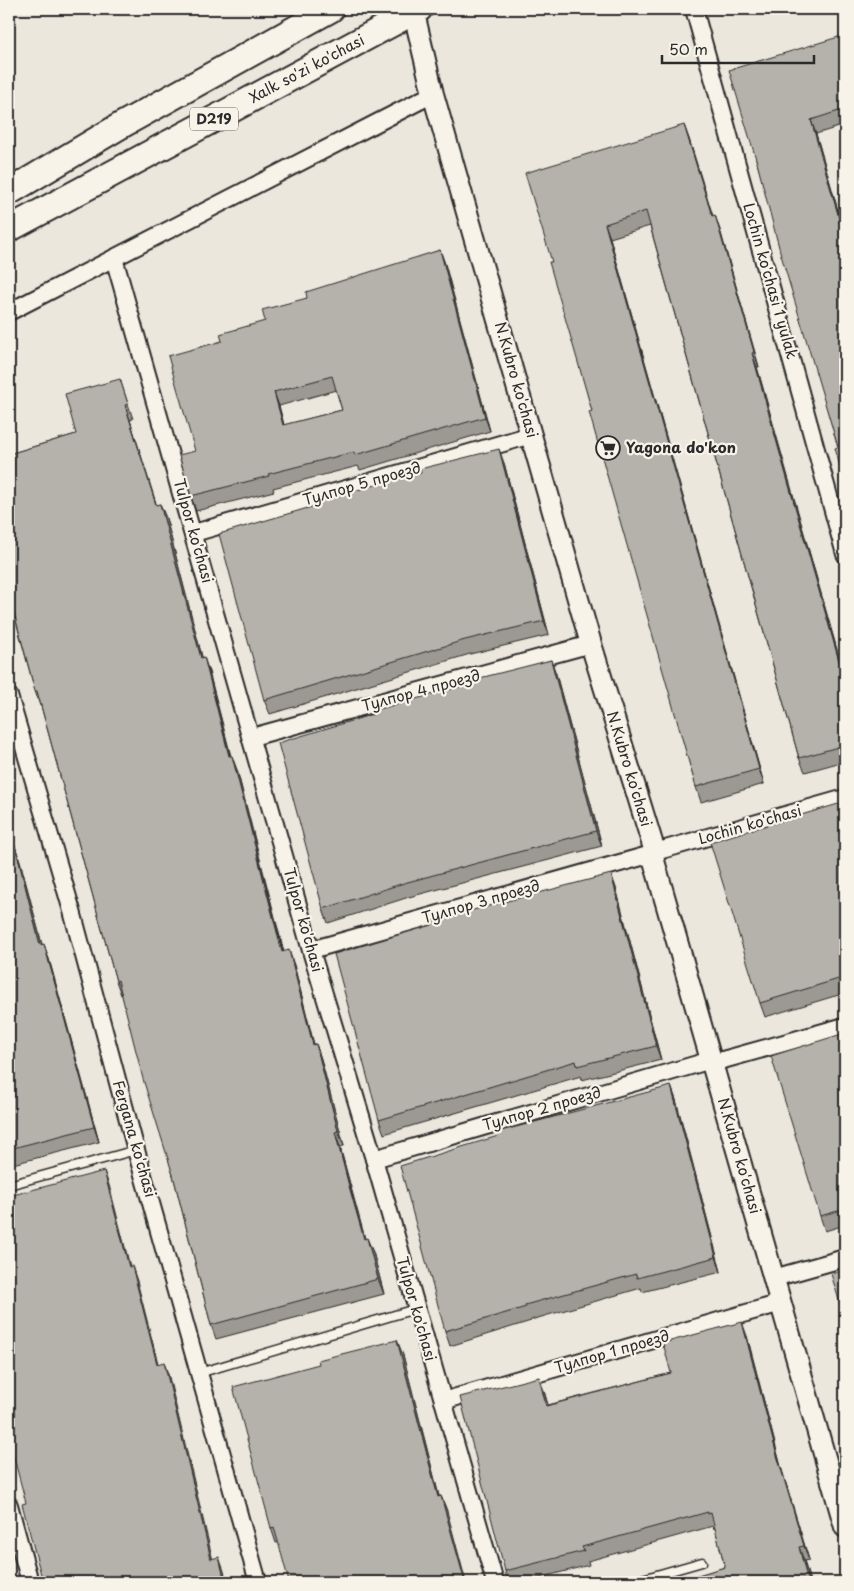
<svg xmlns="http://www.w3.org/2000/svg" width="854" height="1591" viewBox="0 0 854 1591" font-family="'Playpen Sans',sans-serif">
<style>
.lines{fill:none;stroke-linecap:round;stroke-linejoin:round}
.service-casing{stroke:#2b2b2b;stroke-width:11}
.minor-casing{stroke:#2b2b2b;stroke-width:20}
.tertiary-casing{stroke:#2b2b2b;stroke-width:24}
.primary-casing{stroke:#2b2b2b;stroke-width:29}
.service{stroke:#f7f3e8;stroke-width:8}
.minor{stroke:#f7f3e8;stroke-width:16}
.tertiary{stroke:#f7f3e8;stroke-width:20}
.primary{stroke:#f7f3e8;stroke-width:25}
.wall{fill:#9c9993;stroke:#2b2b2b;fill-rule:evenodd}
.shaded-wall{fill:#7f7d78;stroke:#2b2b2b}
.building{fill:#b5b2ab;stroke:#2b2b2b;fill-rule:evenodd}
.labels{text-anchor:middle;stroke-width:4.5;stroke-linejoin:round;paint-order:stroke}
.shield{fill:#f7f3e8;stroke:#686764;stroke-width:1}
.shield-label{font-size:14px;font-weight:bold;fill:#2b2b2b}
.street-label{font-size:15px;fill:#2b2b2b;stroke:#f7f3e8}
.poi-label{font-size:15px;font-weight:bold;fill:#2b2b2b;stroke:#f7f3e8;text-anchor:start}
</style>
<rect width="100%" height="100%" fill="#ebe7dd"/>
<filter id="ink" filterUnits="userSpaceOnUse"><feTurbulence type="fractalNoise" baseFrequency=".02" numOctaves="2"/><feDisplacementMap in="SourceGraphic" scale="10" xChannelSelector="R" yChannelSelector="G"/><feConvolveMatrix kernelMatrix="1 2 1 2 8 2 1 2 1" color-interpolation-filters="sRGB"/></filter>
<g filter="url(#ink)">
<g class="lines">
<g class="service-casing">
<g id="service">
<polyline points="9,1185 136,1150"/>
<polyline points="199,1373 415,1309"/>
<polyline points="632,1582 702,1562"/>
</g>
</g>
<g class="minor-casing">
<g id="minor">
<polyline points="694,9 845,554"/>
<polyline points="114,258 312,954 374,1159 495,1582"/>
<polyline points="9,312 433,94"/>
<polyline points="194,533 531,435"/>
<polyline points="9,696 72,911 136,1150 258,1582"/>
<polyline points="252,737 591,644"/>
<polyline points="655,852 845,798"/>
<polyline points="311,950 652,854"/>
<polyline points="712,1063 845,1026"/>
<polyline points="374,1159 711,1060"/>
<polyline points="774,1278 845,1258"/>
<polyline points="443,1401 781,1303"/>
<polyline points="9,1505 30,1582"/>
</g>
</g>
<g class="tertiary-casing">
<polyline id="tertiary" points="413,9 433,94 591,644 655,852 652,854 845,1527"/>
</g>
<g class="primary-casing">
<g id="primary">
<polyline points="9,192 120,126 331,9"/>
<polyline points="9,229 419,9"/>
</g>
</g>
<use href="#service" class="service"/>
<use href="#minor" class="minor"/>
<use href="#tertiary" class="tertiary"/>
<use href="#primary" class="primary"/>
</g>
<g class="wall">
<polygon points="845,35 845,125 816,134 845,235 845,485 838,447 756,159"/>
<polygon points="684,125 689,139 713,216 720,230 759,367 757,367 784,464 845,678 845,761 805,772 799,758 650,226 610,238 764,784 701,802 696,787 592,411 552,262"/>
<path d="M440,250L445,264L490,431L360,470L358,466L273,488L274,491L196,511L191,496L222,341L265,321L307,298ZM336,390L342,410L284,425L279,406Z"/>
<polygon points="120,379 133,419 130,420 156,505 160,504 166,518 202,657 209,672 231,756 237,770 284,952 294,965 314,1045 316,1044 321,1059 344,1146 340,1147 354,1201 365,1239 373,1252 384,1294 216,1339 211,1325 173,1175 122,995 121,995 116,981 41,706 40,706 35,691 12,607 10,607 9,604 9,454 76,434"/>
<polygon points="504,463 549,635 470,654 270,714 264,700"/>
<polygon points="551,660 556,674 602,846 409,897 328,923 323,909 377,713"/>
<polygon points="845,802 845,993 765,1017 760,1003"/>
<polygon points="9,828 13,846 15,846 20,861 42,944 49,959 99,1142 9,1165"/>
<polygon points="611,874 616,888 661,1060 582,1080 581,1076 384,1134 379,1120"/>
<polygon points="845,1033 845,1225 825,1231 820,1216"/>
<polygon points="671,1086 676,1100 721,1272 642,1292 641,1288 531,1320 531,1321 450,1346 445,1331"/>
<polygon points="747,1336 781,1467 809,1560 804,1561 810,1582 675,1582 725,1567 715,1528 714,1529 713,1526 588,1561 589,1565 524,1582 508,1582 505,1571 544,1391 548,1405 671,1373"/>
<polygon points="403,1355 439,1496 441,1496 447,1511 276,1543 271,1528"/>
</g>
<g class="shaded-wall">
<polygon points="811,120 816,134 845,235 845,239"/>
<polygon points="684,125 689,139 717,231 712,216"/>
<polygon points="715,215 720,230 759,367 754,352"/>
<polygon points="605,224 610,238 764,784 759,769"/>
<polygon points="440,250 445,264 490,431 485,417"/>
<polygon points="752,353 757,367 845,678 845,682"/>
<polygon points="274,392 279,406 288,440 283,425"/>
<polygon points="125,405 130,420 161,519 156,505"/>
<polygon points="499,449 504,463 549,635 544,621"/>
<polygon points="160,504 166,518 206,672 201,658"/>
<polygon points="204,657 209,672 234,771 229,756"/>
<polygon points="551,660 556,674 602,846 596,831"/>
<polygon points="232,756 237,770 287,967 282,952"/>
<polygon points="9,828 17,862 12,846 9,835"/>
<polygon points="15,846 20,861 46,960 40,945"/>
<polygon points="611,874 616,888 661,1060 656,1046"/>
<polygon points="44,944 49,959 99,1142 94,1127"/>
<polygon points="289,950 294,965 318,1060 313,1045"/>
<polygon points="316,1044 321,1059 344,1146 338,1131"/>
<polygon points="671,1086 676,1100 721,1272 716,1257"/>
<polygon points="335,1132 340,1147 369,1253 364,1239"/>
<polygon points="104,1171 109,1185 134,1282 129,1267"/>
<polygon points="367,1238 373,1252 384,1294 378,1279"/>
<polygon points="132,1266 137,1281 162,1379 157,1364"/>
<polygon points="742,1322 747,1336 781,1467 809,1560 804,1546 776,1452"/>
<polygon points="397,1340 403,1355 443,1512 438,1497"/>
<polygon points="164,1362 169,1377 216,1573 211,1559"/>
<polygon points="539,1377 544,1391 552,1420 546,1406"/>
<polygon points="441,1496 447,1511 466,1582 465,1582"/>
<polygon points="799,1547 804,1561 810,1582 808,1582"/>
<polygon points="219,1557 224,1571 227,1582 225,1582"/>
</g>
<g class="building">
<polygon points="845,35 845,109 811,120 845,239 845,485 835,448 838,447 781,255 756,159 729,70"/>
<polygon points="684,125 712,216 715,215 754,352 752,353 779,450 845,682 845,745 799,758 646,211 605,224 759,769 696,787 589,412 592,411 549,262 552,262 525,173"/>
<path d="M440,250L485,417L355,455L354,452L268,474L269,476L191,496L179,455L195,451L168,356L222,341L220,334L265,321L262,310L307,298L306,292ZM332,376L342,410L283,425L274,392Z"/>
<polygon points="120,379 128,404 125,405 156,505 160,504 201,658 204,657 229,756 232,756 282,952 289,950 313,1045 316,1044 338,1131 335,1132 349,1186 364,1239 367,1238 378,1279 211,1325 173,1175 143,1079 118,980 116,981 37,691 35,691 9,594 9,454 76,434 65,394"/>
<polygon points="499,449 544,621 465,640 264,700 219,534 318,505 316,501 421,473 420,469"/>
<polygon points="551,660 596,831 404,883 323,909 278,743 377,713 376,710 473,683 472,680"/>
<polygon points="845,802 845,977 760,1003 710,842"/>
<polygon points="9,835 12,846 15,846 40,945 44,944 94,1127 9,1149"/>
<polygon points="611,874 656,1046 577,1066 576,1061 379,1120 334,954 432,925 431,921"/>
<polygon points="845,1033 845,1209 820,1216 771,1056"/>
<polygon points="671,1086 716,1257 637,1278 636,1274 525,1305 526,1307 445,1331 400,1166 498,1136 497,1132"/>
<polygon points="104,1171 129,1267 132,1266 157,1364 164,1362 211,1559 219,1557 225,1582 43,1582 22,1504 26,1503 9,1439 9,1196"/>
<polygon points="845,1270 845,1320 831,1274"/>
<polygon points="742,1322 776,1452 804,1546 799,1547 808,1582 675,1582 725,1567 711,1513 708,1514 708,1512 582,1547 584,1551 505,1571 460,1397 539,1377 546,1406 671,1373 663,1343"/>
<polygon points="397,1340 438,1497 441,1496 465,1582 289,1582 274,1527 271,1528 233,1387 319,1364 318,1360"/>
</g>
</g>
<defs>
<g id="supermarket-ring" transform="scale(1.25)"><circle r="9.5" fill="#f7f3e8" stroke="#2b2b2b" stroke-width="1.5"/><path d="M-6-5.5h2.5l.6 2H6L4.5 2H-2.5L-4.4-4H-6ZM-1.5 3.2a1.3 1.3 0 1 0 .1 0ZM3 3.2a1.3 1.3 0 1 0 .1 0Z" fill="#2b2b2b"/></g>
</defs>
<g fill-rule="evenodd">
<use href="#supermarket-ring" x="608" y="448"/>
</g>
<g class="labels">
<rect class="shield" x="190" y="107.5" width="48" height="23" rx="4"/>
<g class="shield-label">
<text x="214" y="124">D219</text>
</g>
<g class="street-label">
<text transform="translate(307 69) rotate(-28)" y="5">Xalk so'zi ko'chasi</text>
<text transform="translate(770 281) rotate(74)" y="5">Lochin ko'chasi 1 yulak</text>
<text transform="translate(516 380) rotate(74)" y="5">N.Kubro ko'chasi</text>
<text transform="translate(362 484) rotate(-16)" y="5">Тулпор 5 проезд</text>
<text transform="translate(193 531) rotate(74)" y="5">Tulpor ko'chasi</text>
<text transform="translate(421 691) rotate(-15)" y="5">Тулпор 4 проезд</text>
<text transform="translate(629 769) rotate(73)" y="5">N.Kubro ko'chasi</text>
<text transform="translate(750 825) rotate(-16)" y="5">Lochin ko'chasi</text>
<text transform="translate(481 902) rotate(-16)" y="5">Тулпор 3 проезд</text>
<text transform="translate(303 920) rotate(74)" y="5">Tulpor ko'chasi</text>
<text transform="translate(542 1109) rotate(-16)" y="5">Тулпор 2 проезд</text>
<text transform="translate(134 1139) rotate(74)" y="5">Fergana ko'chasi</text>
<text transform="translate(739 1156) rotate(74)" y="5">N.Kubro ko'chasi</text>
<text transform="translate(416 1309) rotate(74)" y="5">Tulpor ko'chasi</text>
<text transform="translate(612 1352) rotate(-16)" y="5">Тулпор 1 проезд</text>
</g>
<g class="poi-label">
<text x="626" y="453">Yagona do'kon</text>
</g>
</g>
<rect width="854" height="1591" fill="none" stroke="#f7f3e8" stroke-width="30"/>
<rect x="15" y="15" width="824" height="1561" fill="none" stroke="#2b2b2b" stroke-width="2" filter="url(#ink)"/>
<path d="M662 55v8h152v-8" fill="none" stroke="#2b2b2b" stroke-width="2.5"/>
<text x="669" y="55" font-size="15" fill="#2b2b2b" stroke="#f7f3e8" stroke-width="4" paint-order="stroke">50 m</text>
</svg>
